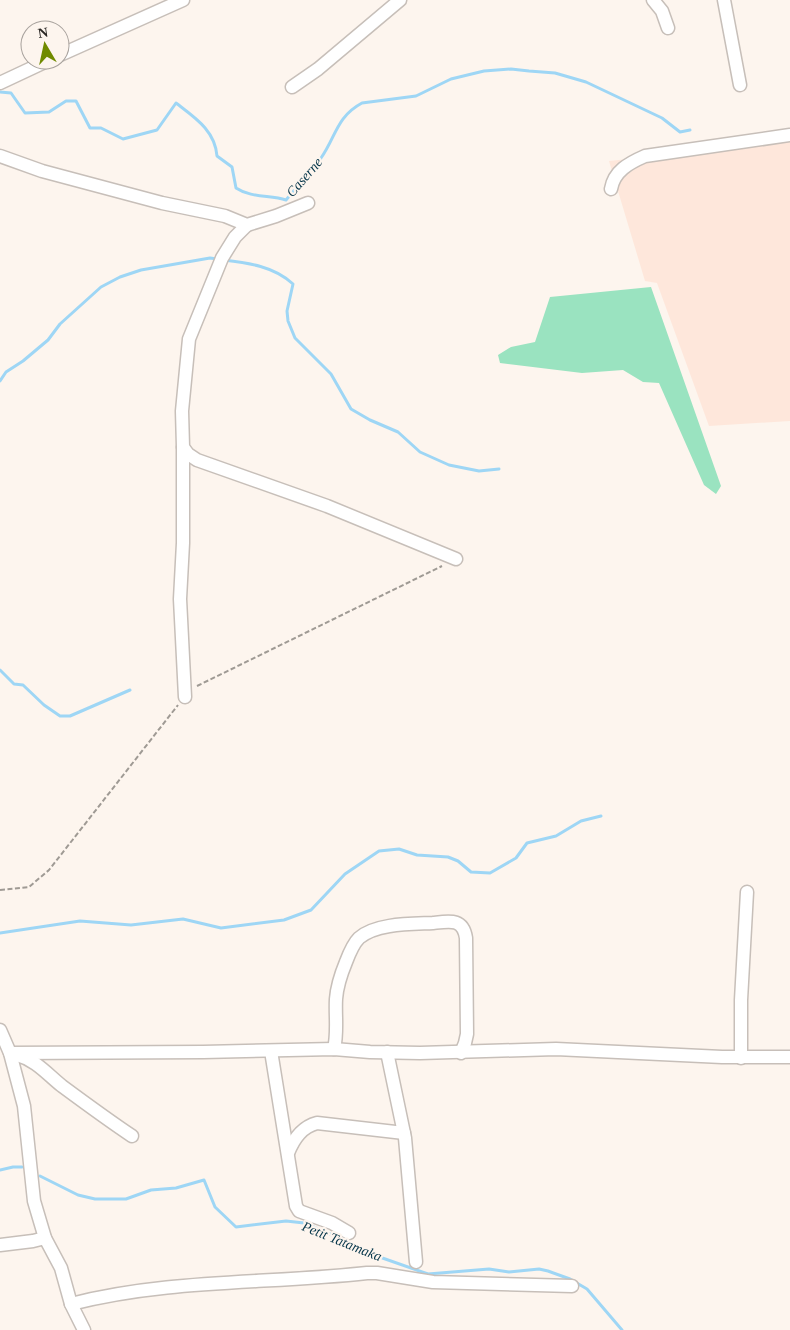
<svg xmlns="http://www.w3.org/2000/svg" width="790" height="1330" viewBox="0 0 790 1330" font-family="Georgia,serif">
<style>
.industrial{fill:#fee7db}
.green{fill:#9ae3c0}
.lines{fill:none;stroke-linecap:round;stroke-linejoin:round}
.stream{stroke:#9ed6f5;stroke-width:3}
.minor-casing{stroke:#c7bfb9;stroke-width:15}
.path{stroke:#9f9a94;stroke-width:2;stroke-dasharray:5 2.5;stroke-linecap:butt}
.minor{stroke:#fff;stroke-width:12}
.labels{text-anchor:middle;stroke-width:4.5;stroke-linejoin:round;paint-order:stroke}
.water-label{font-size:14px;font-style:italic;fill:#053549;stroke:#fdf5ee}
</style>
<rect width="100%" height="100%" fill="#fdf5ee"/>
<polygon class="industrial" points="790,142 790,421 709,426 657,283 645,281 609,161"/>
<polygon class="green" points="651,287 721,486 716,494 704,485 659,383 643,382 623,370 582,373 500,363 498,355 511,347 535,342 550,297"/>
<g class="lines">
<g class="stream">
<path d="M0,92L11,93L25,113L49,112L66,101H76L90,128H101L123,139L157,130L176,103C194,117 215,130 217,156L232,167L236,188C251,198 270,195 286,200C297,186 311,173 321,158C336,137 336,117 362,103L416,96L451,79L484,71L511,69L529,71L555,73L586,82L662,118L680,132L690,130"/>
<path d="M223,260C248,263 274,266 293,284L287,311L288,321L295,338L331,374L351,409L370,420L398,432L420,452L449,465L479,471L499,469"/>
<polyline points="0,381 6,372 23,361 48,340 60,324 101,287 120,277 141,270 210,258 217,259"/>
<polyline points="0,670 14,684 23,685 44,705 60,716 70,716 130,690"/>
<polyline points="0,933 80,921 131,925 183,919 221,928 284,920 311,910 345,874 379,851 399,849 417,855 448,857 458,861 471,872 490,873 516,858 527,843 556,836 581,821 601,816"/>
<polyline points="0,1170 13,1167 22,1167"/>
<polyline points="40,1176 78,1195 95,1199 126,1199 151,1190 176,1188 204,1180 215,1207 236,1227 286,1221 304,1223 353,1244 371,1254 428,1274 489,1269 509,1272 539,1269 548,1271 570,1279 587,1289 622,1330"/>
</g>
<g class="minor-casing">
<g id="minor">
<polyline points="653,0 662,11 668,28"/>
<polyline points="724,0 740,85"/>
<polyline points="60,55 183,0"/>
<polyline points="0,83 49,60"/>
<polyline points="292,87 318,69 400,0"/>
<polyline points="0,156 42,171 162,203 225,216 247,225 276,216 308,203"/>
<path d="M611,189C614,171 629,163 645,156L790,135"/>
<polyline points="247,225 235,237 222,258 189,339 182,411 183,447 188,454 197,460 327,506 456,559"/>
<polyline points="183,447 183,543 180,599 185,697"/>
<polyline points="0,1030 10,1053 24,1106 34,1201 45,1238 61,1268 71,1304 84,1330"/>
<path d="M334,1049C338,1032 335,1016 336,999C337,986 341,974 346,962C349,954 353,944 359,938C376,923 412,924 433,923C450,921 463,918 466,938L467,1034L465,1043L461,1053"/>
<polyline points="271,1051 296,1206 299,1211 332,1223 349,1233"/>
<polyline points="387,1052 405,1138 416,1262"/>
<polyline points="10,1053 203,1052 334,1049 370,1052 420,1053 556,1049 722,1057 790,1057"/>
<path d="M17,1055C36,1060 47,1074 62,1086C85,1103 108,1120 132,1136"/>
<polyline points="741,1058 741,1000 747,892"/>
<path d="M288,1153C294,1138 302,1127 317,1123L404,1133"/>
<polyline points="0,1245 33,1241 45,1238"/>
<path d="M71,1304C168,1279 268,1284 367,1273H377L433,1282L572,1286"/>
</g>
</g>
<g class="path">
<polyline points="197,686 442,566"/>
<polyline points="0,890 29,887 49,870 178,705"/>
</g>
<use href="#minor" class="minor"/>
</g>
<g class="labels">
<g class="water-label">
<text transform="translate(304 177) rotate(-49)" y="5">Caserne</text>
<text transform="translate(342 1241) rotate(22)" y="5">Petit Tatamaka</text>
</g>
</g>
<g transform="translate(45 45) rotate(351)"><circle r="24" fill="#fdf5ee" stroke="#a8a29d"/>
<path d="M0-4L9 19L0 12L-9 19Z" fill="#708a00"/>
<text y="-8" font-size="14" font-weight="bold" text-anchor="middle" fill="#292623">N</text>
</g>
</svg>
